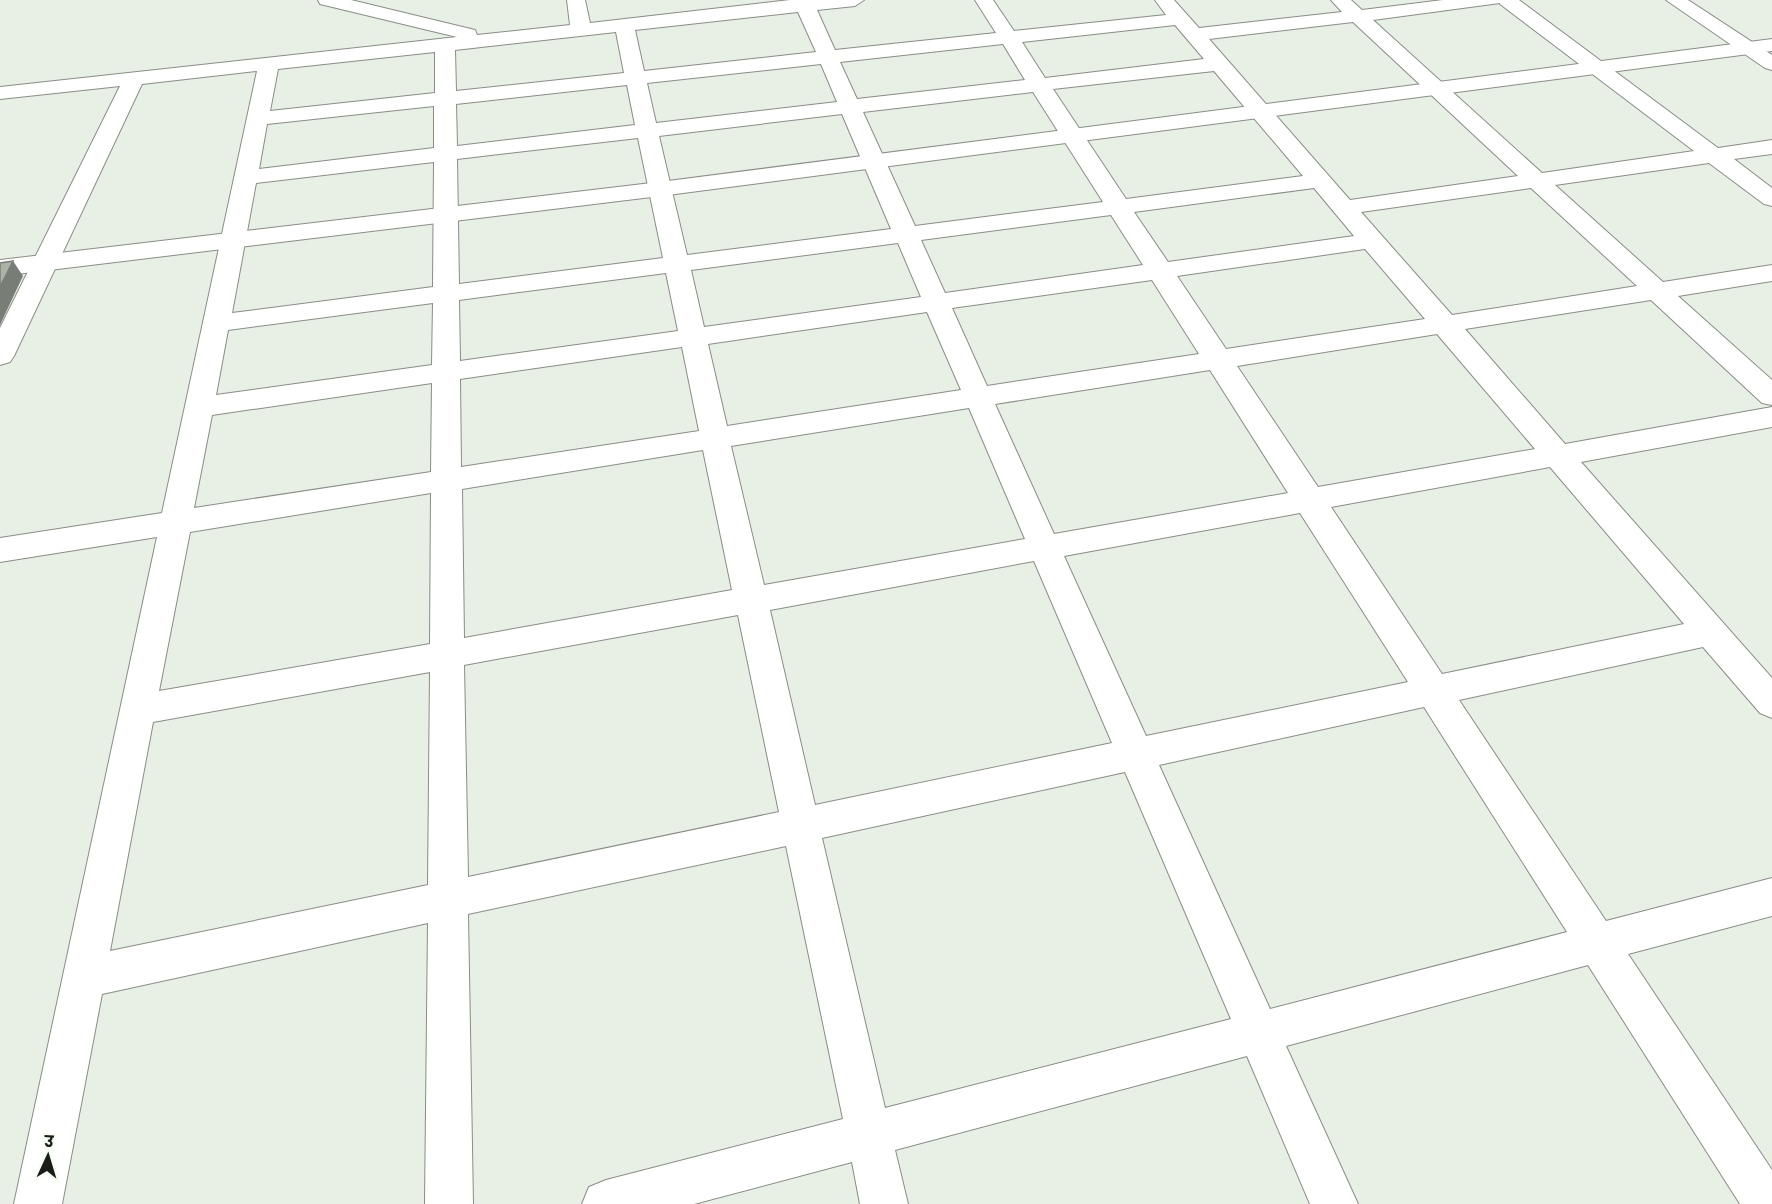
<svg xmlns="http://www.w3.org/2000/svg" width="1772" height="1204" viewBox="0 0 1772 1204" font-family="Poppins,'Noto Sans Devanagari',sans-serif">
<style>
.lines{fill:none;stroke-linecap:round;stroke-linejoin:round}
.street-casing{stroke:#888e85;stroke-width:2}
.secondary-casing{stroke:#888e85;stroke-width:2}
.street{fill:#fff;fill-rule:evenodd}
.secondary{fill:#fff;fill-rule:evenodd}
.shaded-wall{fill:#787d76}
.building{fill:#acb3a9;stroke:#787d76;stroke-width:1.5}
</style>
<rect width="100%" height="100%" fill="#e8efe5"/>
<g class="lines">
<g class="street-casing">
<g id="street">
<path d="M318,0H351L475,30L477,35L570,25L567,0H585L590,23L790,0H864L855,6L817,10L835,50L996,33L975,0H993L1014,31L1166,15L1155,0H1174L1199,28L1342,12L1331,0H1351L1362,10L1443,0H1519L1718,148L1772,140V154L1734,159L1772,188V206L1764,204L1709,163L1555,185L1663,282L1772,265V281L1678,296L1772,380V405L1762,403L1651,300L1465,329L1565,444L1772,407V427L1581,462L1772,678V718L1760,713L1703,647L1459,700L1606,921L1772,878V916L1628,954L1772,1170V1204H1740L1588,965L1286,1046L1358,1204H1310L1247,1056L895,1150L908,1204H860L852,1162L694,1204H582L589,1187L606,1180L843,1119L786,846L468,914L473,1204H425L428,923L102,994L62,1204H14L157,537L0,562V538L162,513L257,71L142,84L14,356L10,362L0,365V328L120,86L0,99V87L457,37L320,4ZM1500,3V4L1694,151L1542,173L1373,20ZM798,12L816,52L644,71L635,30ZM1353,22L1518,176L1350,200L1209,39ZM1175,25L1204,59L1045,78L1022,42ZM616,32L624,73L456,91L455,50ZM1003,44L1025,80L857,99L840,62ZM435,52V93L270,111L278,69ZM821,64L837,102L656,123L647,83ZM1214,71L1303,176L1126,199L1053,89ZM627,85L635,125L457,146L456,104ZM1033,92L1103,202L915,226L863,112ZM434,106V148L259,169L267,124ZM842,114L891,229L687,255L659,136ZM638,138L663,258L459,284L457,159ZM434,162L433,287L232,313L256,183ZM1314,188L1354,236L1168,262L1134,212ZM1531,188L1637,286L1452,315L1361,212ZM1111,215L1143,265L945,293L921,240ZM898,243L921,297L704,327L691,270ZM1365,249L1425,319L1226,349L1177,276ZM666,273L678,331L460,361L459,300ZM1152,280L1199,354L987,386L952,308ZM433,303L432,365L216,395L228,330ZM927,312L961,390L727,426L708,344ZM1437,334L1535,449L1318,487L1237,366ZM682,347L699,431L461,467L460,379ZM1210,370L1288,493L1054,534L995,404ZM432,383L431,472L194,508L212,415ZM969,408L1025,539L764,585L731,446ZM703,450L732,590L464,638L462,489ZM1550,467L1684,624L1442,674L1331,507ZM431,493L430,644L159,691L190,532ZM1300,513L1408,682L1146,736L1064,556ZM1034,561L1112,743L815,805L770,610ZM738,615L779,812L468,877L464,665ZM430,672L428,885L110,951L153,722ZM1424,707L1567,932L1270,1009L1159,765ZM1125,772L1231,1019L885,1108L822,838Z"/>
<polygon points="1666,0 1688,0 1772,55 1772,70 1765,68"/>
</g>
</g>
<g class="secondary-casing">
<polygon id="secondary" points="1772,39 1772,51 660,196 0,276 0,260 660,182"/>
</g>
<use href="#street" class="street"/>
<use href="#secondary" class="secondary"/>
</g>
<polygon class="shaded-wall" points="13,261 23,276 0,325 0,287"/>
<polygon class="building" points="13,261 0,287 0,263"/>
<g transform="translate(48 1156) rotate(4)" stroke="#f5fcf2" stroke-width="4.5" paint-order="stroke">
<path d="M0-4.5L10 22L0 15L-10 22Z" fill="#191c18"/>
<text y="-9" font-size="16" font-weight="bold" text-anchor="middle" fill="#191c18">उ</text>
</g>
</svg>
